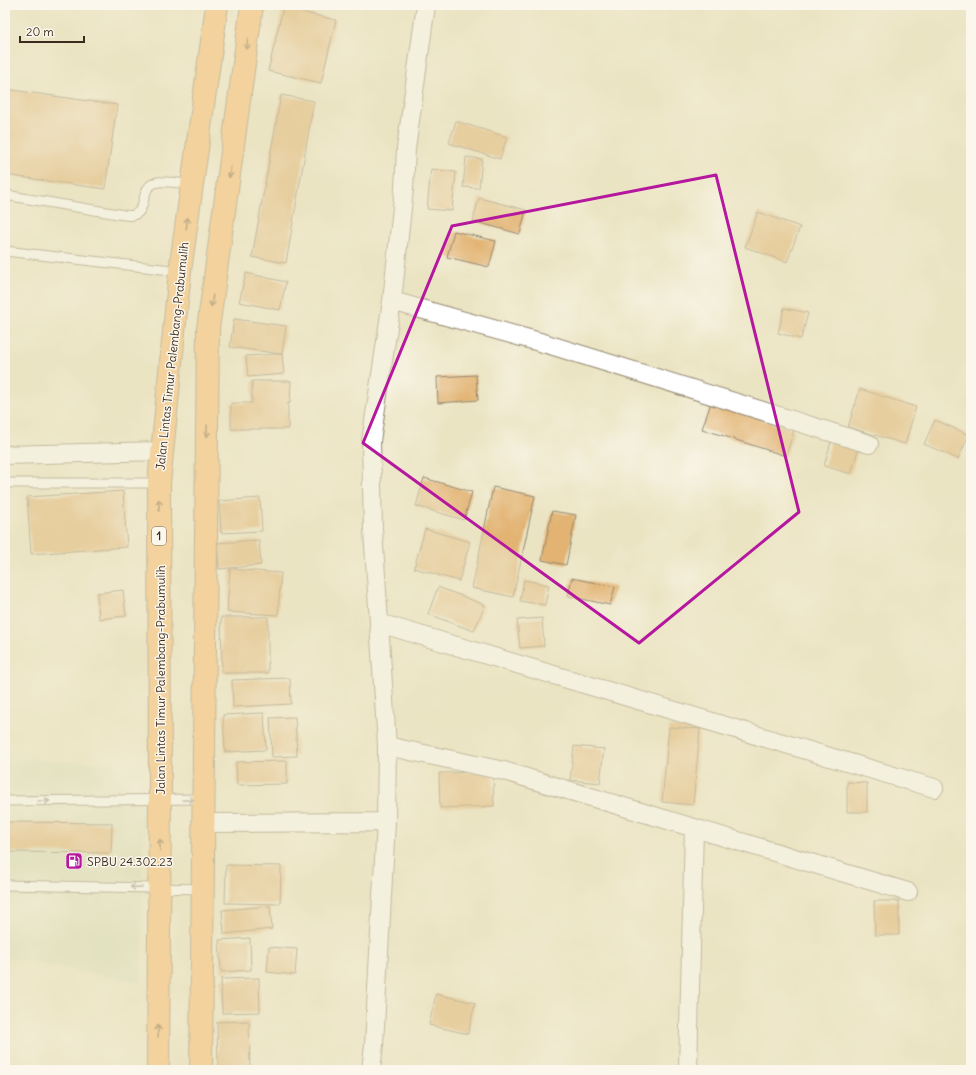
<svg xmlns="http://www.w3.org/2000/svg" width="976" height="1075" viewBox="0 0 976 1075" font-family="Delius,sans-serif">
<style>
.built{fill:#dadfbd}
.building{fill:#e2b372}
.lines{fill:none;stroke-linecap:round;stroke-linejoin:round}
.service-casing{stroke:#938770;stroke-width:11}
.minor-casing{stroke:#938770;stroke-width:20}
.trunk-casing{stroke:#938770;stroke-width:24}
.service{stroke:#fff;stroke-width:9}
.minor{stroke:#fff;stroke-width:18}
.trunk{stroke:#fcbd6f;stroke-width:22}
.oneway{stroke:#926c42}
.oneway2{stroke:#a79f9a}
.marked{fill:none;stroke:#b5179e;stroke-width:3;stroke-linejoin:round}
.labels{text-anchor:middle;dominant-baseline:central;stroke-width:3;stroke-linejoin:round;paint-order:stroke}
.shield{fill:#fbf7ec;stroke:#75685c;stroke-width:1}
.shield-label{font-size:11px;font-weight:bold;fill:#3b2a1e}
.street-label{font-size:12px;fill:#3b2a1e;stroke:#fbf7ec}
.poi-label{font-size:12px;fill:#3b2a1e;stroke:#fbf7ec;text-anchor:start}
</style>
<rect width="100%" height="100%" fill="#fbf7ec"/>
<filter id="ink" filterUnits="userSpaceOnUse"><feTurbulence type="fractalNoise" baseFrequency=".025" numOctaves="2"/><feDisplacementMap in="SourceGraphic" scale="8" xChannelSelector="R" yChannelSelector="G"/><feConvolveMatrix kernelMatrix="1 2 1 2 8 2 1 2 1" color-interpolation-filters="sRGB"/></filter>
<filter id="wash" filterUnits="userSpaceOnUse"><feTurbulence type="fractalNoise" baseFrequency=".012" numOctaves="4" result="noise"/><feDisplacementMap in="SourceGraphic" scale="16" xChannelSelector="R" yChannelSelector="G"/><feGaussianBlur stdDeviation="0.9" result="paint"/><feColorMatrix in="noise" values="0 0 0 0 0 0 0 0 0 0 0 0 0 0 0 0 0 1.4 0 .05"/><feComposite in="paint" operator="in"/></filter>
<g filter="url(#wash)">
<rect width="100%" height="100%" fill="#ebe4c3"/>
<!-- built -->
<path class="built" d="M5,758L144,765L142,983L5,957Z"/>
<g id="blocks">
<!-- building -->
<path class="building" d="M283,8L336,20L321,83L268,71Z
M5,89L117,105L105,189L5,175Z
M281,95L314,101L286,263L252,257Z
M456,121L507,137L500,159L449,143Z
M466,157L482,159L479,188L463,187Z
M431,169L456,172L452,211L427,209Z
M479,198L526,210L520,234L473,221Z
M758,212L800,227L787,262L745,247Z
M454,231L496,241L489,267L447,257Z
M246,273L286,282L280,310L239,302Z
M784,308L808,313L801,339L778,333Z
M234,319L286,326L282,354L230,347Z
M282,354L284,374L248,377L246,356Z
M476,375L478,400L438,403L437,377Z
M252,381H291L290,403H288V429H231V403H252Z
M860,389L916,407L905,444L848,427Z
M711,403L794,430L786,456L702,429Z
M935,420L969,435L958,459L924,444Z
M831,442L858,450L851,474L824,466Z
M424,478L472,492L464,520L416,506Z
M493,487L535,496L513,597L472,588Z
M123,491L127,547L31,554L27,497Z
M260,498L262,531L221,533L219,501Z
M552,511L576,515L566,565L542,560Z
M425,529L470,542L459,581L414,568Z
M259,540L261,565L219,569L217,543Z
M230,569L281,573L278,615L227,612Z
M572,578L615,587L610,605L568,596Z
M524,580L549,585L545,605L520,601Z
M438,587L485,605L474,631L428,614Z
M123,590L126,616L99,619L97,593Z
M221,617H268V673H222Z
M542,618L544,646L520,648L517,620Z
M290,678L291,704L233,707L232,680Z
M264,713L266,750L225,752L223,715Z
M295,717L297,756L272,757L270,718Z
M669,727L700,729L693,805L662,802Z
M574,746L604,749L600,783L570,780Z
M287,761V784L237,785L236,762Z
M493,772L494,806L440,808L439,773Z
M847,782L867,783V812H847Z
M5,822L112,823L111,853L5,852Z
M226,865L281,866L280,904L225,903Z
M874,901H899V935H875Z
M270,906L272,929L224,934L222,910Z
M250,938L251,970L221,972L219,940Z
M269,947L297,949L295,975L267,972Z
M259,978L260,1012L222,1013L221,979Z
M436,994L475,1003L468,1034L429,1025Z
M249,1021L250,1070H218L217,1022Z"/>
</g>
</g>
<g filter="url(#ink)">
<use href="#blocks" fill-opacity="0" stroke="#938770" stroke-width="1"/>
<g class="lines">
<defs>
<path id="service" d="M5,195L124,215C127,215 131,216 133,215C149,211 138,186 158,182C166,181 183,184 192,184
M5,251L180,271
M5,483H159
M5,801L204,799
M5,885L203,889"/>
<path id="minor" d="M392,301L404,189L406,149L426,5
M5,455L162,451
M379,623L934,788
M387,746L504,771L908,892
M386,822L387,746L373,530L371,441L392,301L547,344L869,444
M203,823L386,822L374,1045L371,1070
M688,1070L694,828"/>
<path id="trunk" d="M158,1070L160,800L159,483L180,271L217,5
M201,1070L208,329L252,5"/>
</defs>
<!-- service casing -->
<use href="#service" class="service-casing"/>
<!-- minor casing -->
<use href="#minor" class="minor-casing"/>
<!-- trunk casing -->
<use href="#trunk" class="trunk-casing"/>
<!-- service -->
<use href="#service" class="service"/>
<!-- minor -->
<use href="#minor" class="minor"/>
<!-- trunk -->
<use href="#trunk" class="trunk"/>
</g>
<!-- one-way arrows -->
<defs><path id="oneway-shaft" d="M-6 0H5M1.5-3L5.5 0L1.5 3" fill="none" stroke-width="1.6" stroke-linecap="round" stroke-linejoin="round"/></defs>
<g class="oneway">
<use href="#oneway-shaft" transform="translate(247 44) rotate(98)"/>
<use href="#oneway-shaft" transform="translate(230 172) rotate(98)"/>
<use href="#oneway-shaft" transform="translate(187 223) rotate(-82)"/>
<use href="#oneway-shaft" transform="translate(212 301) rotate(98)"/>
<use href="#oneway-shaft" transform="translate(207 431) rotate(91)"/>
<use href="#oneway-shaft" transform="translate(159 505) rotate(-91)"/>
<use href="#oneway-shaft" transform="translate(160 845) rotate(-90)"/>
<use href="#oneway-shaft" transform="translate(158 1031) rotate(-90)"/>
</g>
<g class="oneway2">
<use href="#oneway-shaft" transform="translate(188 800) rotate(-1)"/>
<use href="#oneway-shaft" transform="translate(44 801)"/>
<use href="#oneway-shaft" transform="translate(136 887) rotate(-179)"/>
</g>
</g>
<!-- marked area -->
<path d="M0 0H976V1075H0ZM716,175L799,512L639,643L363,443L452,226Z" fill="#ebe4c3" fill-opacity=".55" fill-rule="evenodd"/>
<path class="marked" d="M716,175L799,512L639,643L363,443L452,226Z"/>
<!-- icons -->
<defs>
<symbol id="fuel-square" viewBox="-11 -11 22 22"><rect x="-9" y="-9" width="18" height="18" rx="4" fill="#b5179e" stroke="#fbf7ec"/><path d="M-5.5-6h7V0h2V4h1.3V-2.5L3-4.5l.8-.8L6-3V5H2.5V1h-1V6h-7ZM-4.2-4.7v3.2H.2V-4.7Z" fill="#fff"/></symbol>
</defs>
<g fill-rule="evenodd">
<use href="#fuel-square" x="64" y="851" width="20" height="20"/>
</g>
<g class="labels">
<!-- shield labels -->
<rect class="shield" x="152" y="527" width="14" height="18" rx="3"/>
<g class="shield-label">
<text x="159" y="536">1</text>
</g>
<!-- street labels -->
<g class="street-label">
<text transform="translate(172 356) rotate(-84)">Jalan Lintas Timur Palembang-Prabumulih</text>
<text transform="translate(160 680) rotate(-90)">Jalan Lintas Timur Palembang-Prabumulih</text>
</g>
<!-- poi labels -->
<g class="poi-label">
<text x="87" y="861">SPBU 24.302.23</text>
</g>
</g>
<!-- margin -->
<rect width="976" height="1075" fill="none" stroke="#fbf7ec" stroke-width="20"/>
<!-- scale -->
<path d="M20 36v6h64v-6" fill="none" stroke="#3b2a1e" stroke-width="2"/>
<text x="26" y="36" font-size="12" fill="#3b2a1e" stroke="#fbf7ec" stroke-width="3" paint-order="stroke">20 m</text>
</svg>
